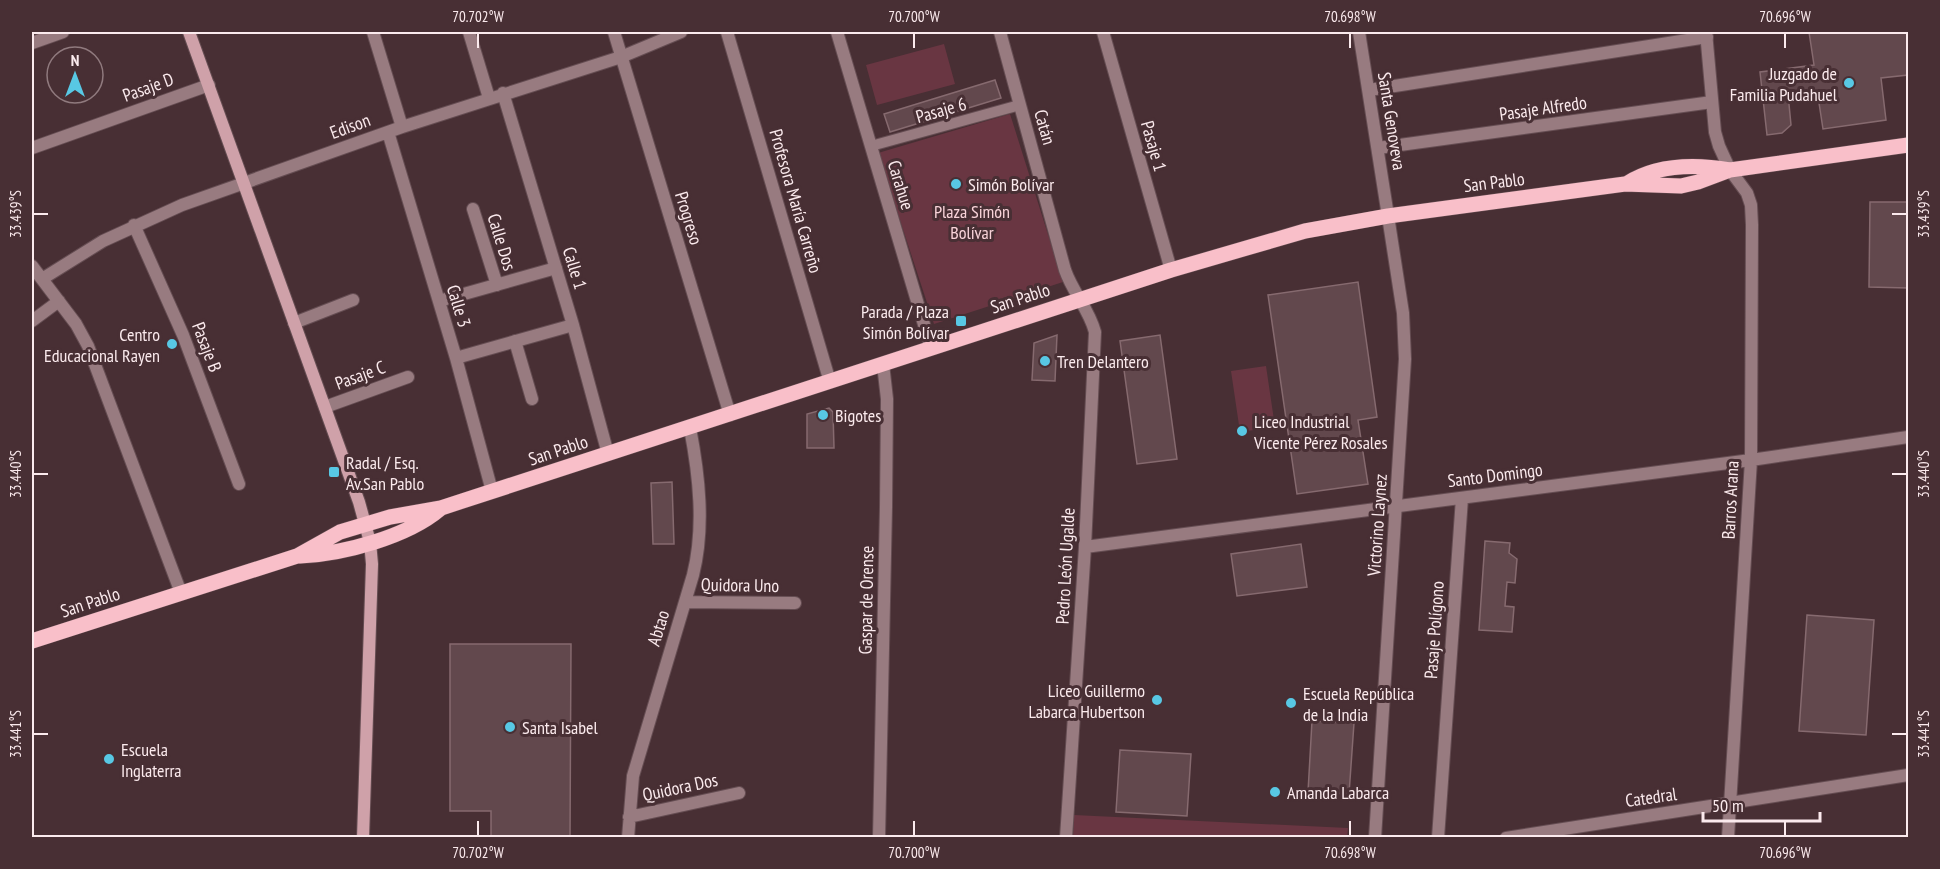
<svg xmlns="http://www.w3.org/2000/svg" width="1940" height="869" viewBox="0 0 1940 869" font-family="'PT Sans Narrow',sans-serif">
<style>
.green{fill:#693642}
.building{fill:#62484d;stroke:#866a6f;stroke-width:1.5}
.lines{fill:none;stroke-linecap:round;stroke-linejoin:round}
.pedestrian-casing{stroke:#654d52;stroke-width:12}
.minor-casing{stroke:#654d52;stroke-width:14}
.tertiary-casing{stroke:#654d52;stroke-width:14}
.secondary-casing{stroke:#654d52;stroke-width:14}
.primary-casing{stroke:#654d52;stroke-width:16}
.pedestrian{stroke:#987b80;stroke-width:10}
.minor{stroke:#987b80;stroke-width:12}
.tertiary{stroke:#987b80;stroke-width:12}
.secondary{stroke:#cfa1a9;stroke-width:12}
.primary{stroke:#f9bfc9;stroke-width:15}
.ticks{fill:none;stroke:#fbeaed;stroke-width:2}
.poi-dot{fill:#58c8e4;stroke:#482f34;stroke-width:2}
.labels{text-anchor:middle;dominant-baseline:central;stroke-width:6;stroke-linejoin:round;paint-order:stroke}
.poi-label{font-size:18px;fill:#fbeaed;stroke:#482f34;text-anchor:start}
.street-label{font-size:18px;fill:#fbeaed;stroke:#482f34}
.park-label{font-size:18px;fill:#f9d3d9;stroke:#482f34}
.neatline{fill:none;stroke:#fbeaed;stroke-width:2}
.ticks-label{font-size:15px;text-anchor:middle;fill:#fbeaed}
</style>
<rect width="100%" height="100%" fill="#482f34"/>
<!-- green -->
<path class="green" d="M944,44L955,84L877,105L866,65Z
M1010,114L1063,282L934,324L878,153Z
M1266,366L1275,427L1240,432L1231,371Z
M1074,815L1348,828L1347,838H1073Z"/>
<!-- building -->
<path class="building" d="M1809,32H1908V75L1881,78L1886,120L1823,129L1817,90L1788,94L1791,125L1782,133L1767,135L1760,72L1814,65Z
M995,80L1001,98L890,132L884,114Z
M1870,202H1908V288L1869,287Z
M1358,282L1377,417L1358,420L1368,484L1297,494L1268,295Z
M1057,335L1055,381L1032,380L1034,343Z
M1160,335L1177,459L1137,464L1120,341Z
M829,408L833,412L834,448H807V414Z
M672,482L674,544H653L651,483Z
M1485,541L1510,543L1509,553L1517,559L1515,583L1507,582L1505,606L1514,607L1512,632L1479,630Z
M1301,544L1307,587L1237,596L1231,554Z
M1807,615L1874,620L1866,735L1799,731Z
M450,644H571L570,837H491V811H450Z
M1312,721L1354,723L1349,794L1308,792Z
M1120,750L1191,754L1187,816L1116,812Z"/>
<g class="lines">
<defs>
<path id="pedestrian" d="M871,146L1020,105"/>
<path id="minor" d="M373,32L402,127
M469,32L489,98
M614,32L730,415
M727,32L830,382
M837,32L931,348
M1000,32L1065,270C1073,293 1089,309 1095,332L1085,547L1066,838
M1103,32L1171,270
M32,43L63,32
M1369,90L1707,37
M503,93L573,325L608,454
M388,132L456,358L492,491
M32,148L209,85
M1378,148L1712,102
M473,209L497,285
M134,225L183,335L239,484
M32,266L76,324L88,346L181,593
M42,279L103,241L182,205L402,127L621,57L681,32
M439,301L556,268
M32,321L59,301
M294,323L353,300
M515,341L532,399
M456,358L573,325
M325,407L408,377
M1085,547L1751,460
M685,602L795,603
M629,817L739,793
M628,838L633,776L693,575C705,527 699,475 690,428
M1375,838L1405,359L1403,313L1388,216
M1438,838L1462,498
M1506,838L1908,775"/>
<path id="tertiary" d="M1359,32L1388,216
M1706,32L1715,132L1719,146L1730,170L1747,193L1751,205L1752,225L1751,460L1728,838
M1751,460L1908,437
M879,838L886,507L887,399L883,364"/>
<path id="secondary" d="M189,32L359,502L370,542L372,564L363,838"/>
<path id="primary" d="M1626,184C1657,164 1695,164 1730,170
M300,556C343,554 407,537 440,509
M32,641L297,556L340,532L390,517L441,508L1171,270L1305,231L1388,216L1625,184L1681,186L1698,182L1730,170L1908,145"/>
</defs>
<!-- pedestrian casing -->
<use href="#pedestrian" class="pedestrian-casing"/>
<!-- minor casing -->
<use href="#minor" class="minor-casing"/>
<!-- tertiary casing -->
<use href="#tertiary" class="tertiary-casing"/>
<!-- secondary casing -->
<use href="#secondary" class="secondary-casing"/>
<!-- primary casing -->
<use href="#primary" class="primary-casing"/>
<!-- pedestrian -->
<use href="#pedestrian" class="pedestrian"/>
<!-- minor -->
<use href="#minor" class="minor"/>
<!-- tertiary -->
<use href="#tertiary" class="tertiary"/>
<!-- secondary -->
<use href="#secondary" class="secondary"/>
<!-- primary -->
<use href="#primary" class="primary"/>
</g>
<!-- ticks -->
<path class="ticks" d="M478,33V48M914,33V48M1350,33V48M1785,33V48M33,214H48M1892,214H1907M33,474H48M1892,474H1907M33,734H48M1892,734H1907M478,821V836M914,821V836M1350,821V836M1785,821V836"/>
<!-- markers -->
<g class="poi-dot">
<circle cx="1849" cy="83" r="6"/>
<circle cx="956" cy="184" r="6"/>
<rect x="955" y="315" width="12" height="12" rx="3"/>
<circle cx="172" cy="344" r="6"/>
<circle cx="1045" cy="361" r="6"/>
<circle cx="823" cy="415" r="6"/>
<circle cx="1242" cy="431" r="6"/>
<rect x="328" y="466" width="12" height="12" rx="3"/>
<circle cx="1157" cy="700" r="6"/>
<circle cx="1291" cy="703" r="6"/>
<circle cx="510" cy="727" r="6"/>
<circle cx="109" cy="759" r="6"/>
<circle cx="1275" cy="792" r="6"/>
</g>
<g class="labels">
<!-- poi labels -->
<g class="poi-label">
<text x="1837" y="73" text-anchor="end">Juzgado de<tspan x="1837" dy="21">Familia Pudahuel</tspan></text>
<text x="968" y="184">Simón Bolívar</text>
<text x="949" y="311" text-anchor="end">Parada / Plaza<tspan x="949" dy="21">Simón Bolívar</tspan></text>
<text x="160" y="334" text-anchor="end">Centro<tspan x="160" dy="21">Educacional Rayen</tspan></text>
<text x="1057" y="361">Tren Delantero</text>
<text x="835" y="415">Bigotes</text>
<text x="1254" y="421">Liceo Industrial<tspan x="1254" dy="21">Vicente Pérez Rosales</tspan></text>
<text x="346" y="462">Radal / Esq.<tspan x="346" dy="21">Av.San Pablo</tspan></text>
<text x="1145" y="690" text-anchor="end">Liceo Guillermo<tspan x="1145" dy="21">Labarca Hubertson</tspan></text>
<text x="1303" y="693">Escuela República<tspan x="1303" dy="21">de la India</tspan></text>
<text x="522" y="727">Santa Isabel</text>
<text x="121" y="749">Escuela<tspan x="121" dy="21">Inglaterra</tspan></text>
<text x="1287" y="792">Amanda Labarca</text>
</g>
<!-- street labels -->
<g class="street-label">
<text transform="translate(148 87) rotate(-20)">Pasaje D</text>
<text transform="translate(1543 108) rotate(-8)">Pasaje Alfredo</text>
<text transform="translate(941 110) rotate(-16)">Pasaje 6</text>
<text transform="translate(1392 121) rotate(81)">Santa Genoveva</text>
<text transform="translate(350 126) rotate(-20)">Edison</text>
<text transform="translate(1045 127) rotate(74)">Catán</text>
<text transform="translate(1154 146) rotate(74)">Pasaje 1</text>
<text transform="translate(1494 182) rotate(-7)">San Pablo</text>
<text transform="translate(901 185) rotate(73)">Carahue</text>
<text transform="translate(796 201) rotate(74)">Profesora María Carreño</text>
<text transform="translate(689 218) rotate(73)">Progreso</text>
<text transform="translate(502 242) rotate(73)">Calle Dos</text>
<text transform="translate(575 268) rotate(73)">Calle 1</text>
<text transform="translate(1020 298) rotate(-18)">San Pablo</text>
<text transform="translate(459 306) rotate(73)">Calle 3</text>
<text transform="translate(207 347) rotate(69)">Pasaje B</text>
<text transform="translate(360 375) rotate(-20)">Pasaje C</text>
<text transform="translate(558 450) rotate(-18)">San Pablo</text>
<text transform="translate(1495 475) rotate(-7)">Santo Domingo</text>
<text transform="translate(1730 500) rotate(-87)">Barros Arana</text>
<text transform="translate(1377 525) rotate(-86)">Victorino Laynez</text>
<text transform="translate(1065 566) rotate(-87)">Pedro León Ugalde</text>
<text transform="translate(740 585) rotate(1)">Quidora Uno</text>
<text transform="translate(866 600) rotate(-89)">Gaspar de Orense</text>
<text transform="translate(90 602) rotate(-18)">San Pablo</text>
<text transform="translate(658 628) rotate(-73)">Abtao</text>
<text transform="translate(1434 630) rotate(-86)">Pasaje Polígono</text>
<text transform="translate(680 787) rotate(-12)">Quidora Dos</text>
<text transform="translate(1651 797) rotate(-8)">Catedral</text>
</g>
<!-- park labels -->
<g class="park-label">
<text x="972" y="211">Plaza Simón<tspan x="972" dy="21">Bolívar</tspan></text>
</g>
</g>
<!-- border -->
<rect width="1940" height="869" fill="none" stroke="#482f34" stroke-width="66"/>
<!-- north arrow -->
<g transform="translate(75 75)"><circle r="28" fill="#482f34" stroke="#907a7e" stroke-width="1.5"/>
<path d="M0-4.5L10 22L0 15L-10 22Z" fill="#58c8e4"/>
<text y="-9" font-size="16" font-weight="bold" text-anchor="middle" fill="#fbeaed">N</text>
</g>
<!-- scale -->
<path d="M1703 812v9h117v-9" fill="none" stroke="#fbeaed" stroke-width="3"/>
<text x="1712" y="812" font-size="18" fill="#fbeaed" stroke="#482f34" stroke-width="4.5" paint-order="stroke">50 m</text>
<rect x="33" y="33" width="1874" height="803" class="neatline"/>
<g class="ticks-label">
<text x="478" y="22">70.702°W</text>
<text x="914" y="22">70.700°W</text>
<text x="1350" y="22">70.698°W</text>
<text x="1785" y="22">70.696°W</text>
<text transform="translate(16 214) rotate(-90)" y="5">33.439°S</text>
<text transform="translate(1924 214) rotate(-90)" y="5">33.439°S</text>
<text transform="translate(16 474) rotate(-90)" y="5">33.440°S</text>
<text transform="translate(1924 474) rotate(-90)" y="5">33.440°S</text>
<text transform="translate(16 734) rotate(-90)" y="5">33.441°S</text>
<text transform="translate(1924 734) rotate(-90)" y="5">33.441°S</text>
<text x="478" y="858">70.702°W</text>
<text x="914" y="858">70.700°W</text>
<text x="1350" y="858">70.698°W</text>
<text x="1785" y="858">70.696°W</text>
</g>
</svg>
